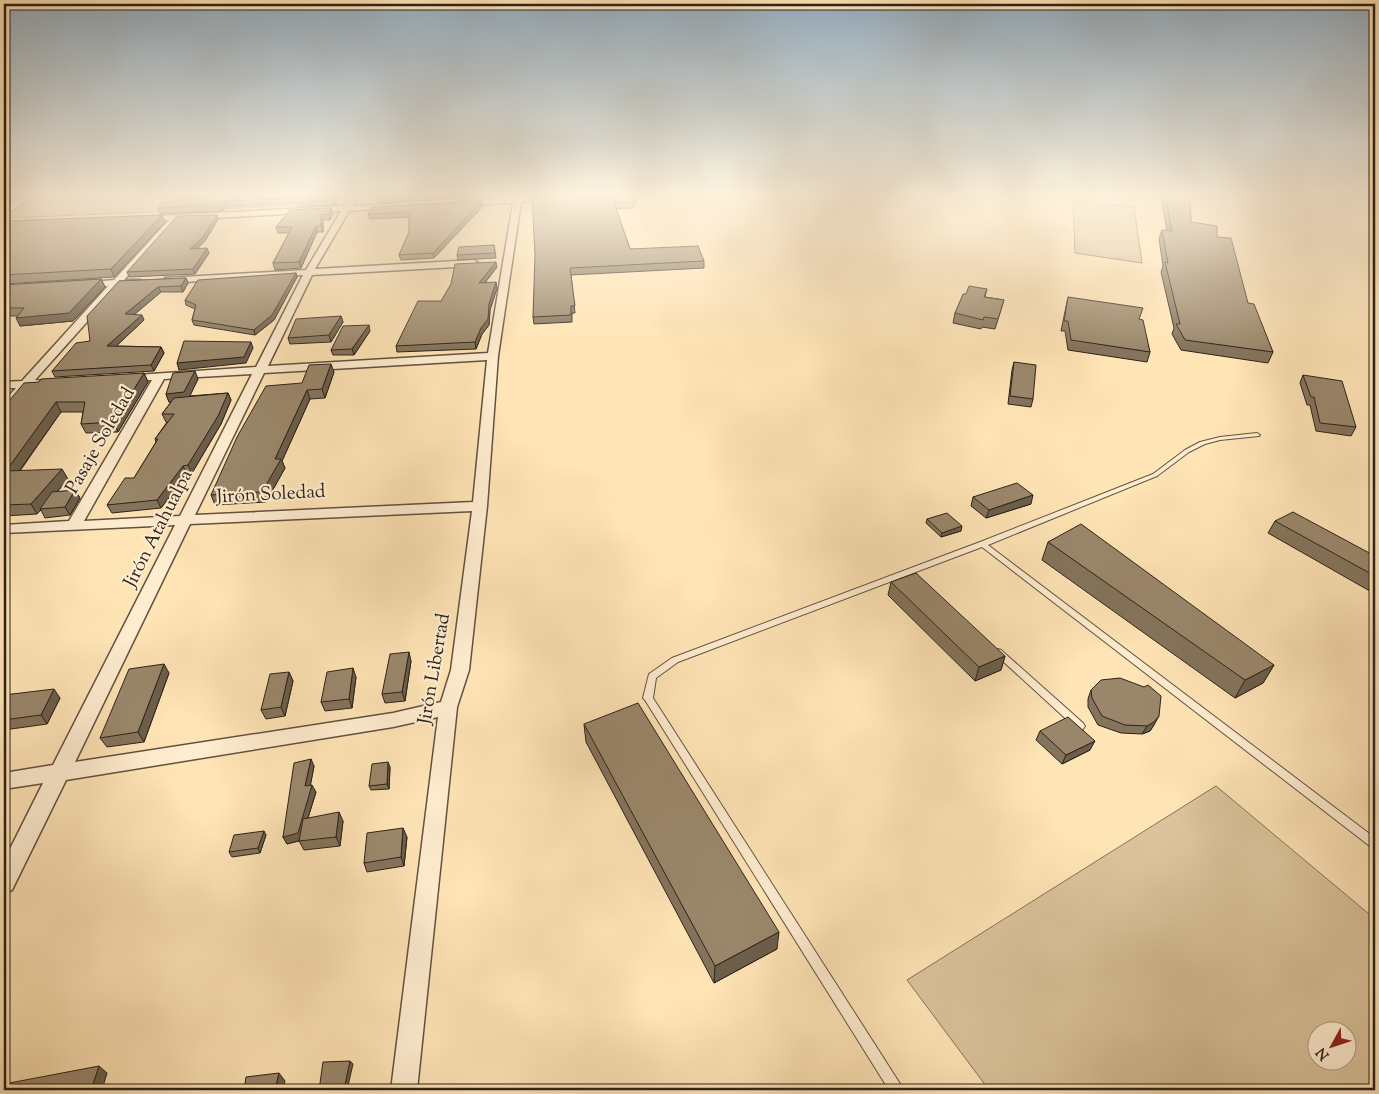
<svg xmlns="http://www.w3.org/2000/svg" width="1379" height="1094" viewBox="0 0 1379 1094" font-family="'Sorts Mill Goudy',serif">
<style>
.green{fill:#dbc39b;stroke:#84725a;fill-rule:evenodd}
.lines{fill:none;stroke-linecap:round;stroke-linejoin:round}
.service-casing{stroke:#615240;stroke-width:2}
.minor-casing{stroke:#615240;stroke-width:3}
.secondary-casing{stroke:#2c2219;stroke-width:3}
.service{fill:#ffedd0;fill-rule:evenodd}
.minor{fill:#ffedd0;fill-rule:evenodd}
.secondary{fill:#ffedd0;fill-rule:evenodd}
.wall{fill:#84745c;stroke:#2c2219}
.shaded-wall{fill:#6c5e4b;stroke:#2c2219}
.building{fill:#9a876b;stroke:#2c2219}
.labels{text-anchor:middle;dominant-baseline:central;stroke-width:4.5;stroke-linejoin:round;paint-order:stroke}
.street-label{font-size:19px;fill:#2c2219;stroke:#ffedd0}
</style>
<rect width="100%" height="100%" fill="#ffe4b6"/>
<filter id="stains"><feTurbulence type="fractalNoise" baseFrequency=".004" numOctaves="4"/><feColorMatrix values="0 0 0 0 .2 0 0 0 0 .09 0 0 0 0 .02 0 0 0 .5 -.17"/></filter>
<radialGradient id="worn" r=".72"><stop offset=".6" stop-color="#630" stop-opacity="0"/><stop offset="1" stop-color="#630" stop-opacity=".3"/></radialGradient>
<!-- green -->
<path class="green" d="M39,196H338L333,204L8,218Z
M1073,201L1134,207L1142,263L1075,253Z
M1216,786L1375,919V1090H989L907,980ZM1316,1032H1346V1062H1316Z"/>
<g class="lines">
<defs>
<path id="service" d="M1257,433L1260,435L1259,436L1220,440L1205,444L1189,452L1157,476L988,545L1375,838V849L1371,847L982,547L678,662L656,678L653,698L904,1090H889L645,700L643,698L649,674L672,658L980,542L1153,474L1185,450L1200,442L1220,437Z
M998,649L1001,650L1083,723L1085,726L1083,729L1080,730L1077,729L995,654L994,652L995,650Z"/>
<path id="minor" d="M350,196H358L352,206L391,204L395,206L391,208L349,211L315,269L474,260L478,263L474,266L312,275L268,366L488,353L513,203L464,205L460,203L464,201L514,198V196H553L557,198L553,200L521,202L498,356L487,506L469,670L457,707L417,1090H391L438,717L393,727L66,780L12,890L4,893V861L43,783L4,789V773L53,765L175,525L4,533V525L69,521L152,380L125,381L119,378L121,376L256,367L303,275L168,283L165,282V278L306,270L341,211L178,220L124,280H140V284L119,286L35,380L46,381V385L29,387L8,411L4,412V401L16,388H4V382L22,381L108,286L83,288L78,285L80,283L114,280L169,220L144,221H141V217L344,206ZM487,360L473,502L195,515L264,373ZM252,374L180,516L84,521L164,379ZM472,511L451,670L441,702L393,713L75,762L190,524Z"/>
<path id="secondary" d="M22,196H34L4,216V208Z"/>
</defs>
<!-- service casing -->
<use href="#service" class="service-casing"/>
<!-- minor casing -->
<use href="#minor" class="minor-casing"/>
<!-- secondary casing -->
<use href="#secondary" class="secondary-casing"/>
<!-- service -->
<use href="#service" class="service"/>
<!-- minor -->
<use href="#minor" class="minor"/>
<!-- secondary -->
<use href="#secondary" class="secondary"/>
</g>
<!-- wall -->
<path class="wall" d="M171,196H339V198L336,205L298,207L297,203L226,207L223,211L160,214L158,208Z
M378,196H498L379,203L377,197Z
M532,196H580L532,197Z
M580,196H635L636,203H634V208L616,209L630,249L704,261V268L571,275L575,313H572V322L534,324L533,317Z
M1161,196H1190L1191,222L1217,237L1248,303L1273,352L1268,363L1181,350L1172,334L1174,328L1161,272L1163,266L1159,239L1162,230L1167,231Z
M482,201L483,206L434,258L401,260L399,255L409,232V217L370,219L368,214Z
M331,208L333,214L330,220H323V232H317L301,268L275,270L273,263L289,233H278L276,227Z
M217,215L218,219L205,241L197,249L209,253L195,274L129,277L127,272Z
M4,221L165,222L114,277L4,284Z
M494,245L496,258L458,260L457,255Z
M497,267L485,283L497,288L490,310L489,325L482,334L476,349L397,352L396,346L441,301Z
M296,273L297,277L274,320L255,335L194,325L192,320L195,309L186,305L185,300Z
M186,278L188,283L183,292H161L134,314L144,320L116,346L161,347L164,353L154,371L55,377L52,371L90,341L119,281Z
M101,279L105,287L73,321L20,326L17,316H4V285Z
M987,289L985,297L1004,300L995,329L982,327L981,329L953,323L955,313L966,294Z
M1068,297L1139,319L1150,352L1147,362L1068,350L1065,331H1061Z
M341,316L343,322L331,342L290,344L288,338Z
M370,331L354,355H333L331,350Z
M1014,362L1033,399L1031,407L1008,404L1012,370Z
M334,372L325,398L310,399L282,461L285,468L266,502L215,505L211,495L302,383Z
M144,373L148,382L118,432L86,433L81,424L83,412H61L20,471L68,479L57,492L75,490L80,498L70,515L45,518L41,510L37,514L4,516V407Z
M1303,375L1356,427L1351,436L1316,431L1310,405H1307L1300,383Z
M198,379L189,396L228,393L231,400L221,424L192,473L187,474L161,508L112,513L107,505L134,478L156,442L155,439L167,422H166L162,414L171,402H169L166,394Z
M973,497L1031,504L986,518L971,506Z
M927,519L961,531L941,537L926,523Z
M1275,521L1375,556V594L1268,533Z
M1048,542L1274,665L1263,683L1235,698L1042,560Z
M891,582L1005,656L1001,670L975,681L888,595Z
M411,661L405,701L385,703L382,694Z
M289,672L293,681L285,716L266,719L261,710Z
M169,673L144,742L107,747L100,738Z
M356,677L352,708L325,711L321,702Z
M1091,690L1154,725L1150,731L1142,734L1121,733L1098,725L1088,707V699Z
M4,695L60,698L47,724L4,730Z
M584,724L777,949L714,983L586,742Z
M1040,731L1090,750L1062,764L1036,740Z
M314,766L310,786L316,792L308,818L343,821L340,846L304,850L299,841L287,844L283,837Z
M390,767L389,789L371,790L369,786Z
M266,835L260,853L232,857L229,852Z
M407,837L404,866L367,872L364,863Z"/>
<!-- shaded-wall -->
<path class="shaded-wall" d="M4,196H17L4,205Z
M337,196H339V198L336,205L335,200Z
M632,197H636V203H634Z
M224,201L226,207L223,211L222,205Z
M482,201L483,206L434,258L433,253Z
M331,208L333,214L330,220L329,214Z
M162,215L165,222L114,277L111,269Z
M217,215L218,219L205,241L192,254L190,249Z
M321,215L323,220V232L321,226Z
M316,226L317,232L301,268L299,262Z
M207,248L209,253L195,274L193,269Z
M496,262L497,267L480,289L479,283Z
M296,273L297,277L274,320L255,335L254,330Z
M186,278L188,283L183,292L181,286Z
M101,279L105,287L73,321L20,326L16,318Z
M496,282L497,288L490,310L489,325L482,334L476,349L475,342Z
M158,287L161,292L128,320L125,314Z
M142,315L144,320L110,352L107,346Z
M341,316L343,322L331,342L329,335Z
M369,325L370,331L354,355L352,349Z
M251,342L253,348L246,363L179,370L177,363Z
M161,347L164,353L154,371L151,365Z
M331,364L334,372L325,398L322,389Z
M195,371L198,379L188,400L169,402L166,394Z
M144,373L148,382L118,432L114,422Z
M307,390L310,399L282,461L285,468L266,502L262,492L275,459Z
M228,393L231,400L221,424L192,473L188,465Z
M56,402L61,412L12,481L6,471Z
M183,466L187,474L161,508L157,500Z
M62,469L68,479L42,509H40L41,510L37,514L31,504Z
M75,490L80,498L70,515L65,507Z
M1033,495L1031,504L986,518L989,510Z
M962,526L961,531L941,537L942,533Z
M409,652L411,661L405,701L402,692Z
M1005,656L1001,670L975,681L979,667Z
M164,664L169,673L144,742L138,732Z
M1274,665L1263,683L1235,698L1245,680Z
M353,668L356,677L352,708L349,699Z
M289,672L293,681L285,716L281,707Z
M54,689L60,698L47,724L41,715Z
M1159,716L1154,725L1150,731L1142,734L1147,726Z
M1095,741L1090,750L1062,764L1066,755Z
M311,759L314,766L309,793L305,786Z
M388,762L390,767L389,789L387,784Z
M312,785L316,792L301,840L287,844L283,837Z
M339,812L343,821L340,846L336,837Z
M403,828L407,837L404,866L401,857Z
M264,831L266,835L260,853L258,848Z
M779,932L777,949L714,983L715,966Z
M350,1061L353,1064L347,1090H344Z
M99,1066L107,1073L102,1090H91Z
M279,1073L285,1081L283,1090H275Z"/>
<!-- building -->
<path class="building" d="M171,196H337L335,200L297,202L300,198L224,201L222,205L158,208Z
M378,196H394L377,197Z
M580,196H635L636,197H632L634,202L614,203L630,249L698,246L704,261L570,268L575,306H571V315L533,317L535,255L532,198Z
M1165,196H1190L1191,222L1217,226V237L1231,238L1248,303L1254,304L1273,352L1185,340L1176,324H1180L1165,262L1168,263L1162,230L1172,231Z
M482,201L433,253L399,255L409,232L410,212L368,214L372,207Z
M331,208L329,214L321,215V226H316L299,262L273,263L292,227H276L290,210Z
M162,215L111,269L4,275V221Z
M217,215L203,237L190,249L207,248L193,269L127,272L177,216Z
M494,245L495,253L457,255L459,247Z
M496,262L479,283L496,282L489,304L488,319L481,328L475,342L396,346L418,301H441L451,284L455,264Z
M296,273L272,315L254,330L192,320L196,305L185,300L198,280Z
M186,278L181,286L158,287L125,314L142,315L107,346L161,347L151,365L52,371L76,343L90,341L87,316L119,281Z
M101,279L69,313L16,318L24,308H4V285Z
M969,286L987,289L984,297L1004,300L998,319L984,317L983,320L955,313L963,294H966Z
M1068,297L1143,308L1139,319L1143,320L1150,352L1071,340L1068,321H1064Z
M341,316L329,335L288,338L296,319Z
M369,325L352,349L331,350L343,326Z
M184,341L251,342L244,357L177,363Z
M1014,362L1036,365L1033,399L1010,396Z
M331,364L322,389L307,390L275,459H281L262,492L211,495L237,437L266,386L302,383L309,365Z
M195,371L184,392L166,394L173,373Z
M144,373L114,422L81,424L85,402H56L6,471L62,469L31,504L4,505V407L24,383L39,382L41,379Z
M1303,375L1342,381L1356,427L1320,423L1314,397H1311Z
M228,393L218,416L188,465L183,466L157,500L107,505L125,478H134L158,439H155L174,414H162L174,398Z
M1017,483L1033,495L989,510L973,497Z
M75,490L65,507L40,509L52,492Z
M1293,512L1375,556V576L1275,521Z
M947,513L962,526L942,533L927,519Z
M1081,524L1274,665L1245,680L1048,542Z
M916,573L1005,656L979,667L891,582Z
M409,652L402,692L382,694L390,654Z
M164,664L138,732L100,738L129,669Z
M353,668L349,699L321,702L327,672Z
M289,672L281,707L261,710L270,674Z
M1120,678L1144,687L1148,685L1161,696L1159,716L1154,722L1147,726L1125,725L1102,716L1092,698L1091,690L1101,680Z
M54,689L41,715L4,720V695Z
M638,703L779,932L715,966L584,724Z
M1068,717L1095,741L1066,755L1040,731Z
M311,759L305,786L312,785L298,833L283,837L294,763Z
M388,762L387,784L369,786L372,764Z
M339,812L336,837L299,841L303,819Z
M403,828L401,857L364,863L367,833Z
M264,831L258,848L229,852L234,835Z
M350,1061L344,1090H319L323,1062Z
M99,1066L91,1090H4V1084Z
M279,1073L275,1090H244L246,1077Z"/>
<!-- sky -->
<linearGradient id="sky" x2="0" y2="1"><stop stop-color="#94adbf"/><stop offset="0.56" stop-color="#fff3de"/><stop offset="1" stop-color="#fff3de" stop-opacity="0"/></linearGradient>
<rect width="1379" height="349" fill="url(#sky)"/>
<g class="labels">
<!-- street labels -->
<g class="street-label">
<text transform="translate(101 441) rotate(-60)">Pasaje Soledad</text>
<text transform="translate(271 495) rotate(-3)">Jirón Soledad</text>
<text transform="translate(159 529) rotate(-63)">Jirón Atahualpa</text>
<text transform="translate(435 669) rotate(-80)">Jirón Libertad</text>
</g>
</g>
<!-- margin -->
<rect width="1379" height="1094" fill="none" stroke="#ffe4b6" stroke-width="20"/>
<rect x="5" y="5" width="1369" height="1084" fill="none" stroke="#2c2219" stroke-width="2.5"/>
<rect x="10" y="10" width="1359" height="1074" fill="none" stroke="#2c2219"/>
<!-- north arrow -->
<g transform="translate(1332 1046) rotate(230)"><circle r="24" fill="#ffedd0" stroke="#ab9c87"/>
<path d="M0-4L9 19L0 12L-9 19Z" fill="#8f2418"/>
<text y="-8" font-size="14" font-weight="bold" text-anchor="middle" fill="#2c2219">N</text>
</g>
<rect width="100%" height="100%" filter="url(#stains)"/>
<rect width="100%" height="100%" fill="url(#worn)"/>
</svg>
